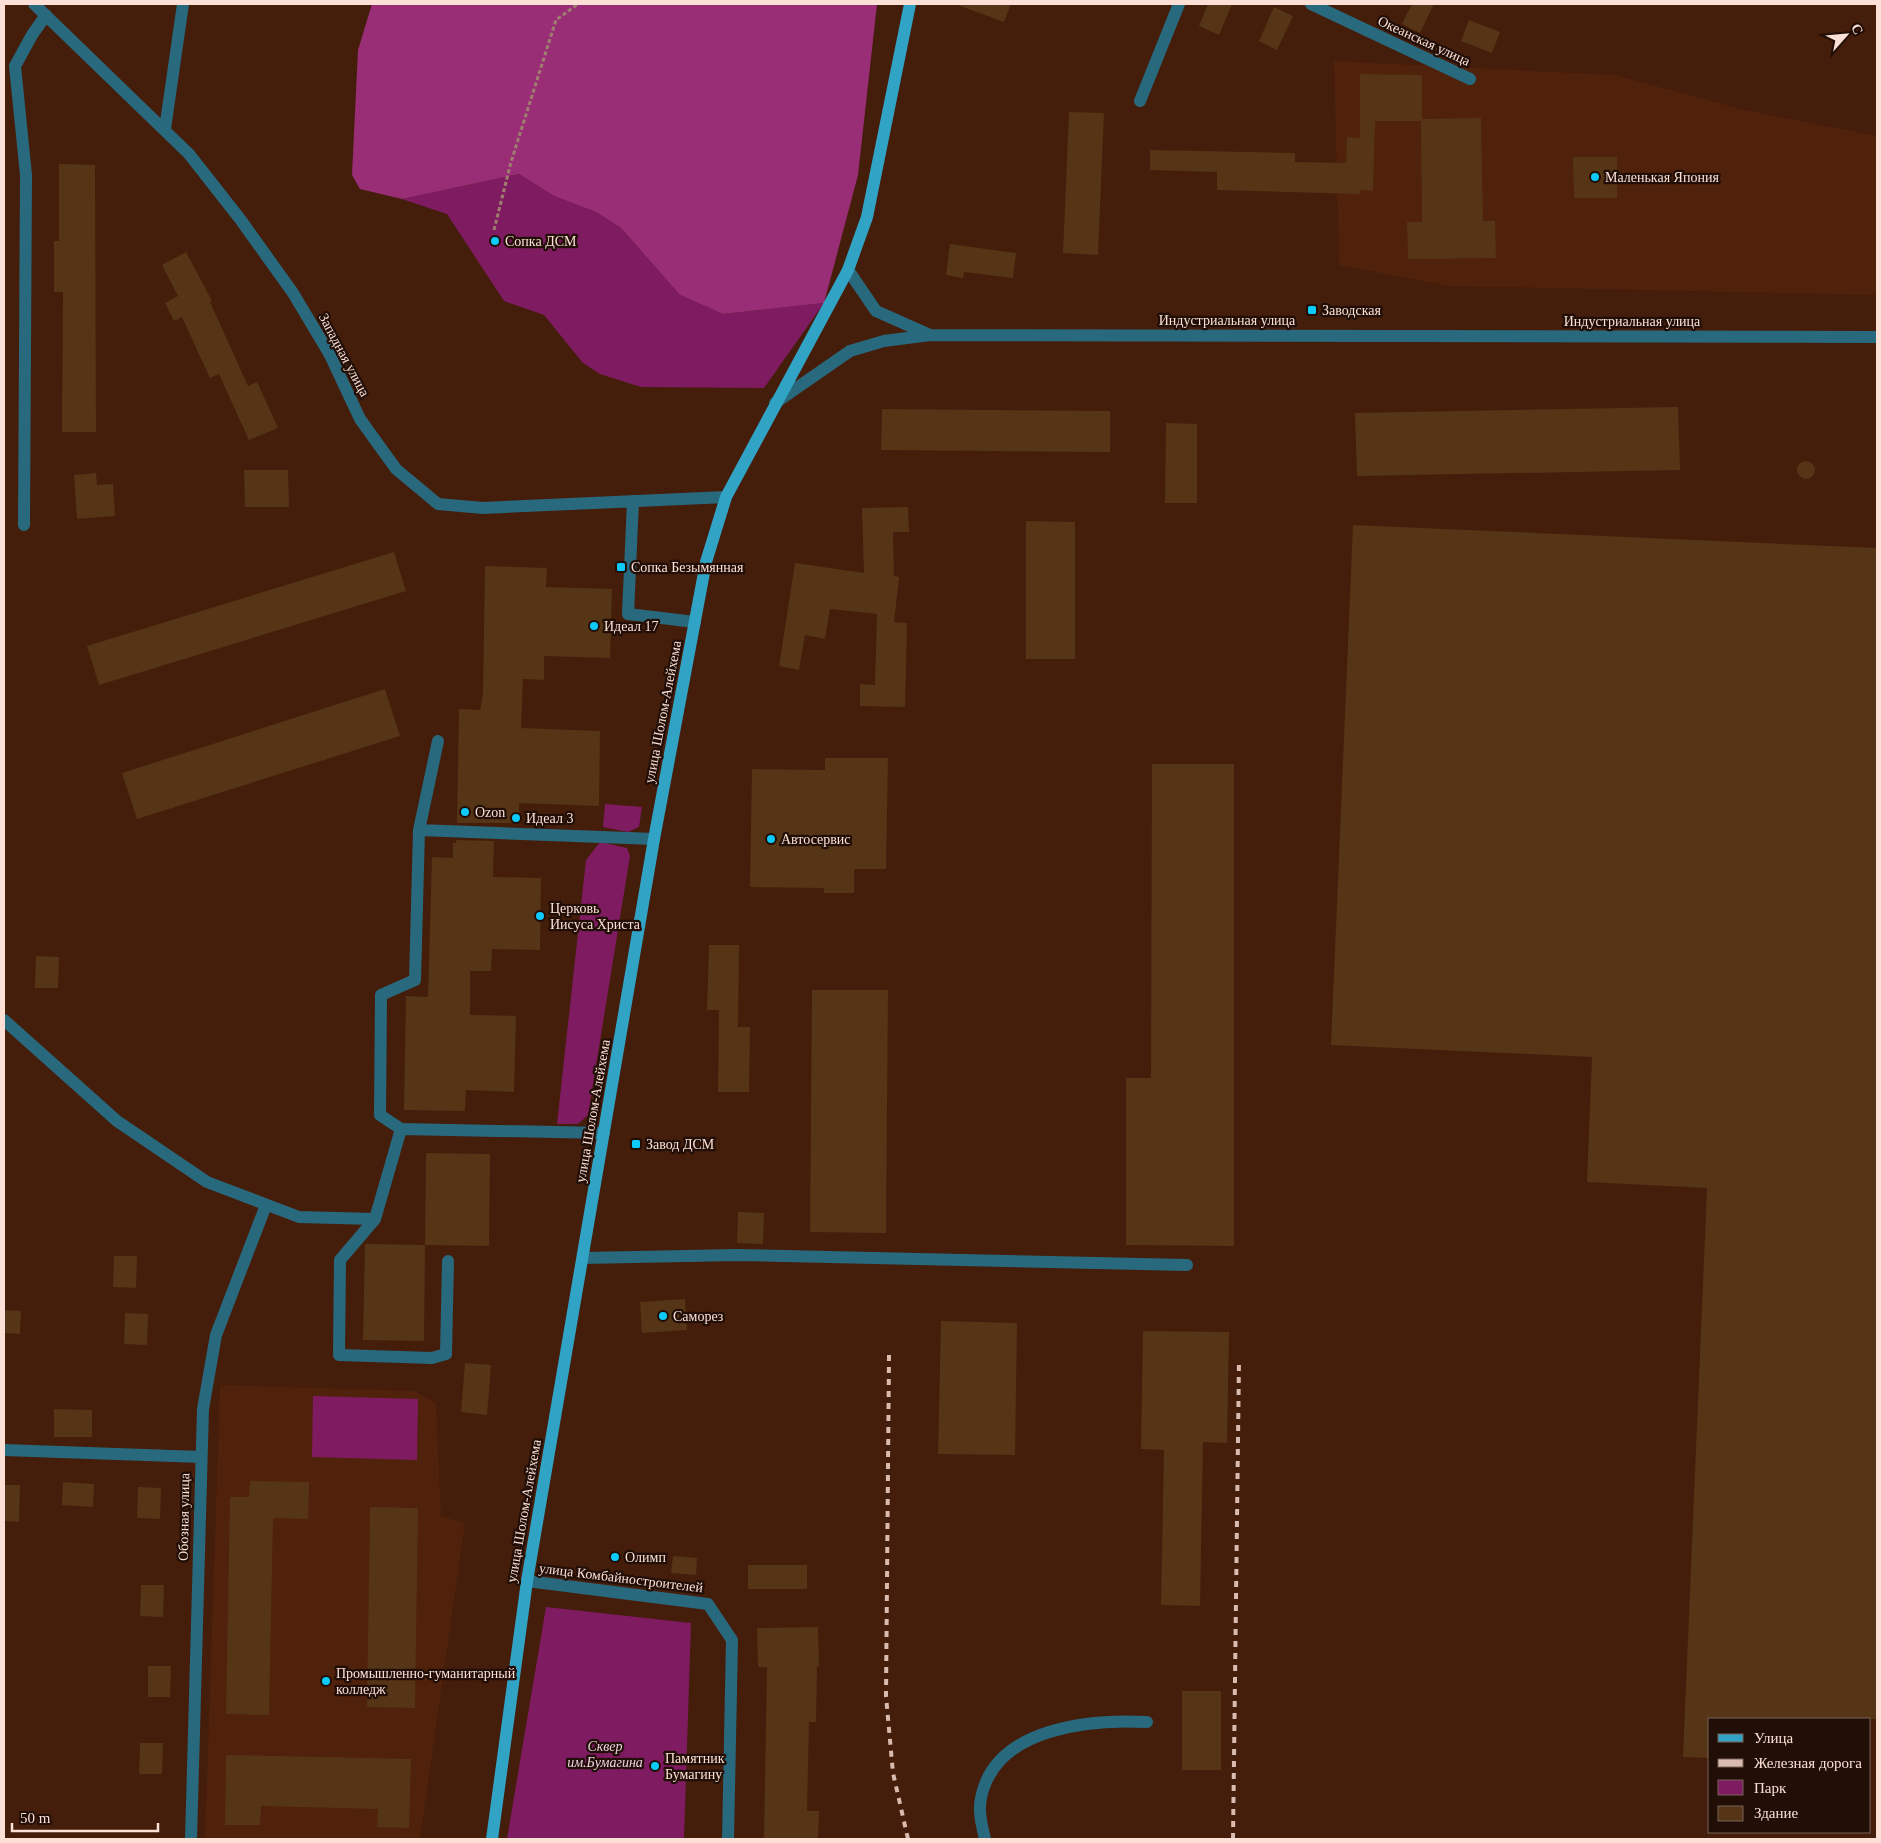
<svg xmlns="http://www.w3.org/2000/svg" width="1881" height="1843" viewBox="0 0 1881 1843" font-family="'Times New Roman',serif">
<style>
.built{fill:#50210b}
.green{fill:#7f1b61}
.forest{fill:#992e77}
.building{fill:#553515}
.lines{fill:none;stroke-linecap:round;stroke-linejoin:round}
.path{stroke:#a07e6f;stroke-width:3;stroke-dasharray:4 2.5;stroke-linecap:butt}
.minor{stroke:#28697e;stroke-width:12}
.major{stroke:#31a3c5;stroke-width:12}
.rail{stroke:#d9bbaf;stroke-width:4;stroke-dasharray:6 6;stroke-linecap:butt}
.poi-dot{fill:#0ccafa;stroke:#200e07;stroke-width:2}
.labels{text-anchor:middle;dominant-baseline:central;stroke-width:4.5;stroke-linejoin:round;paint-order:stroke}
.street-label{font-size:14px;fill:#fce0d5;stroke:#200e07}
.poi-label{font-size:14px;fill:#fce0d5;stroke:#200e07;text-anchor:start}
.park-label{font-size:14px;font-style:italic;fill:#eed2e2;stroke:#200e07}
</style>
<rect width="100%" height="100%" fill="#451d0b"/>
<!-- built -->
<path class="built" d="M1334,61L1615,75L1745,110L1877,136V295L1449,286L1339,265Z
M220,1385L414,1391L436,1403L441,1516L465,1523L420,1839H205Z"/>
<!-- green -->
<path class="green" d="M519,174L554,196L596,212L621,228L680,295L723,314L824,303L764,388L641,387L600,374L583,363L544,315L504,301L447,214L402,199Z
M605,804L642,807L639,827L628,832L603,827Z
M600,842L627,848L630,856L588,1115L578,1124H557L586,860Z
M313,1396L418,1399L417,1460L312,1457Z
M546,1607L691,1623L684,1839H507Z"/>
<!-- forest -->
<path class="forest" d="M372,4H877L858,175L824,303L723,314L680,295L621,228L596,212L554,196L519,174L402,199L360,189L352,175L358,50Z"/>
<!-- building -->
<path class="building" d="M960,4H1011L1004,22L960,6Z
M1208,4H1232L1219,35L1199,26Z
M1412,4H1434L1420,33L1402,24Z
M1274,7L1293,16L1277,50L1259,41Z
M1469,20L1500,32L1492,53L1461,41Z
M1360,74L1422,75V119L1481,118L1483,221H1495L1496,258L1408,259L1407,222H1422L1421,121H1375L1373,191L1360,190V194L1217,190V172L1150,170V150L1295,153V162L1346,163L1347,137L1360,138Z
M1069,112L1104,113L1098,255L1063,253Z
M1573,157H1617V198H1574Z
M59,164L95,165L96,432H62L63,292H54V241H59Z
M950,244L1016,253L1013,278L964,272L963,278L946,275Z
M186,252L212,301L210,302L248,386L257,382L278,428L249,440L219,374L210,378L182,317L174,321L165,303L178,296L162,265Z
M1678,407L1680,470L1357,476L1355,413Z
M882,409L1110,411V452L881,450Z
M1166,423L1197,424V503H1165Z
M1797 470a9 9 0 1 1 18 0a9 9 0 1 1-18 0Z
M244,470H288L289,507H245Z
M96,473L97,485L113,484L115,516L77,519L74,475Z
M908,507L909,532H893L894,576L899,577L894,622L907,623L905,707L860,706V684L875,685L877,614L830,609L825,639L805,635L799,670L779,666L795,563L864,573L862,508Z
M1026,521L1075,522V659H1026Z
M1353,525L1877,548V1719H1710V1758L1683,1757L1707,1188L1587,1182L1592,1057L1331,1045Z
M394,552L406,591L99,685L87,646Z
M485,566L547,568L546,587L612,589L610,658L544,656V680L523,679L521,728L600,731L599,806L519,803V823H457L459,709L480,710L483,694Z
M385,689L400,736L137,819L122,773Z
M825,758H888L886,869H854V893H824V888L750,887L752,769L825,770Z
M1152,764H1234V1246L1126,1245V1078H1151Z
M456,840L494,841L493,877L541,878L540,950L492,949L491,971H470V1015L516,1016L514,1092L466,1090L465,1111L404,1110L406,996L428,997L432,857L453,858V843H456Z
M709,945H739L738,1027H750L749,1092H718L719,1010H707Z
M36,956L59,957L58,988H35Z
M812,990H888L886,1233L810,1232Z
M426,1153L490,1154L489,1246L425,1245Z
M738,1212L764,1213L763,1244L737,1243Z
M365,1244L425,1245L424,1341L363,1340Z
M114,1256H137L136,1288L113,1287Z
M685,1299L687,1330L642,1333L640,1302Z
M4,1310L21,1311L20,1334L4,1333Z
M125,1313L148,1314L147,1345L124,1344Z
M941,1321L1017,1323L1015,1455L938,1454Z
M1143,1331L1229,1332L1227,1443L1203,1442L1200,1606L1161,1605L1164,1450L1141,1449Z
M465,1363L491,1365L487,1415L461,1412Z
M54,1409L92,1410V1437H54Z
M250,1481L309,1482L308,1519L273,1518L269,1715L226,1714L230,1497H249Z
M63,1482L94,1484L93,1507L62,1505Z
M4,1485H20L19,1522L4,1521Z
M138,1487L161,1488L160,1519L137,1518Z
M370,1507L418,1508L415,1708L367,1707Z
M673,1556L697,1558L696,1575L671,1573Z
M748,1565H807V1589H748Z
M141,1585H164L163,1617L140,1616Z
M818,1627L819,1666H817L816,1722H809L807,1811H819L818,1839H764L767,1667H758L757,1628Z
M148,1666H171L170,1697H148Z
M1182,1691H1221V1770H1182Z
M140,1743H163L162,1774H139Z
M226,1755L411,1759L409,1828L377,1827L378,1809L261,1806L260,1825H225Z"/>
<g class="lines">
<!-- path -->
<path class="path" d="M494,230L511,162L556,20L578,4"/>
<!-- minor -->
<path class="minor" d="M34,4L189,154L240,219L293,293L330,355L360,419L396,469L438,504L483,508L726,497
M1311,4L1470,79
M1140,101L1179,4
M165,129L183,4
M848,270L876,311L930,335
M775,403L850,351L884,341L930,335L1877,337
M633,501L628,614L695,622
M24,525L26,175L15,66L32,35L46,15
M419,830L438,741
M4,1020L117,1121L207,1182L299,1217L375,1219
M401,1129L375,1219L340,1260L339,1355L432,1358L446,1354L448,1261
M604,1133L401,1129L380,1115L381,995L415,980L419,830L654,839
M583,1258L738,1255L1187,1265
M4,1450L201,1457
M527,1581L708,1604L732,1640L728,1839
M191,1839L203,1409L216,1335L266,1205
M985,1839C982,1826 978,1811 981,1798C995,1727 1091,1719 1147,1722"/>
<!-- major -->
<path class="major" d="M492,1839L527,1581L654,839L706,562L726,497L848,270L867,217L910,4"/>
<!-- rail -->
<path class="rail" d="M889,1355L886,1696L893,1773L908,1839
M1233,1839L1239,1360"/>
</g>
<!-- markers -->
<g class="poi-dot">
<circle cx="1595" cy="177" r="5"/>
<circle cx="495" cy="241" r="5"/>
<rect x="1307" y="305" width="10" height="10" rx="2.5"/>
<rect x="616" y="562" width="10" height="10" rx="2.5"/>
<circle cx="594" cy="626" r="5"/>
<circle cx="465" cy="812" r="5"/>
<circle cx="516" cy="818" r="5"/>
<circle cx="771" cy="839" r="5"/>
<circle cx="540" cy="916" r="5"/>
<rect x="631" y="1139" width="10" height="10" rx="2.5"/>
<circle cx="663" cy="1316" r="5"/>
<circle cx="615" cy="1557" r="5"/>
<circle cx="326" cy="1681" r="5"/>
<circle cx="655" cy="1766" r="5"/>
</g>
<g class="labels">
<!-- street labels -->
<g class="street-label">
<text transform="translate(1424 41) rotate(25)">Океанская улица</text>
<text x="1227" y="320">Индустриальная улица</text>
<text x="1632" y="321">Индустриальная улица</text>
<text transform="translate(344 355) rotate(62)">Западная улица</text>
<text transform="translate(663 712) rotate(-79)">улица Шолом-Алейхема</text>
<text transform="translate(593 1111) rotate(-80)">улица Шолом-Алейхема</text>
<text transform="translate(524 1511) rotate(-80)">улица Шолом-Алейхема</text>
<text transform="translate(184 1517) rotate(-89)">Обозная улица</text>
<text transform="translate(621 1578) rotate(7)">улица Комбайностроителей</text>
</g>
<!-- poi labels -->
<g class="poi-label">
<text x="1605" y="177">Маленькая Япония</text>
<text x="505" y="241">Сопка ДСМ</text>
<text x="1322" y="310">Заводская</text>
<text x="631" y="567">Сопка Безымянная</text>
<text x="604" y="626">Идеал 17</text>
<text x="475" y="812">Ozon</text>
<text x="526" y="818">Идеал 3</text>
<text x="781" y="839">Автосервис</text>
<text x="550" y="908">Церковь<tspan x="550" dy="16">Иисуса Христа</tspan></text>
<text x="646" y="1144">Завод ДСМ</text>
<text x="673" y="1316">Саморез</text>
<text x="625" y="1557">Олимп</text>
<text x="336" y="1673">Промышленно-гуманитарный<tspan x="336" dy="16">колледж</tspan></text>
<text x="665" y="1758">Памятник<tspan x="665" dy="16">Бумагину</tspan></text>
</g>
<!-- park labels -->
<g class="park-label">
<text x="605" y="1746">Сквер<tspan x="605" dy="16">им.Бумагина</tspan></text>
</g>
</g>
<!-- border -->
<rect width="1881" height="1843" fill="none" stroke="#fce0d5" stroke-width="10"/>
<!-- legend -->
<rect x="1708" y="1718" width="162" height="115" fill="#200e07" stroke="#786259"/>
<rect x="1718" y="1734" width="25" height="8" fill="#31a3c5" stroke="#786259"/>
<text x="1754" y="1743" font-size="15" fill="#fce0d5">Улица</text>
<rect x="1718" y="1759" width="25" height="8" fill="#d9bbaf" stroke="#786259"/>
<text x="1754" y="1768" font-size="15" fill="#fce0d5">Железная дорога</text>
<rect x="1718" y="1780" width="25" height="15" fill="#7f1b61" stroke="#786259"/>
<text x="1754" y="1793" font-size="15" fill="#fce0d5">Парк</text>
<rect x="1718" y="1806" width="25" height="15" fill="#553515" stroke="#786259"/>
<text x="1754" y="1818" font-size="15" fill="#fce0d5">Здание</text>
<!-- north arrow -->
<g transform="translate(1846 35) rotate(63)" stroke="#200e07" stroke-width="4" paint-order="stroke">
<path d="M0-4L9 19L0 12L-9 19Z" fill="#fce0d5"/>
<text y="-8" font-size="14" font-weight="bold" text-anchor="middle" fill="#fce0d5">С</text>
</g>
<!-- scale -->
<path d="M12 1823v8h146v-8" fill="none" stroke="#fce0d5" stroke-width="2.5"/>
<text x="20" y="1823" font-size="15" fill="#fce0d5" stroke="#200e07" stroke-width="4" paint-order="stroke">50 m</text>
</svg>
